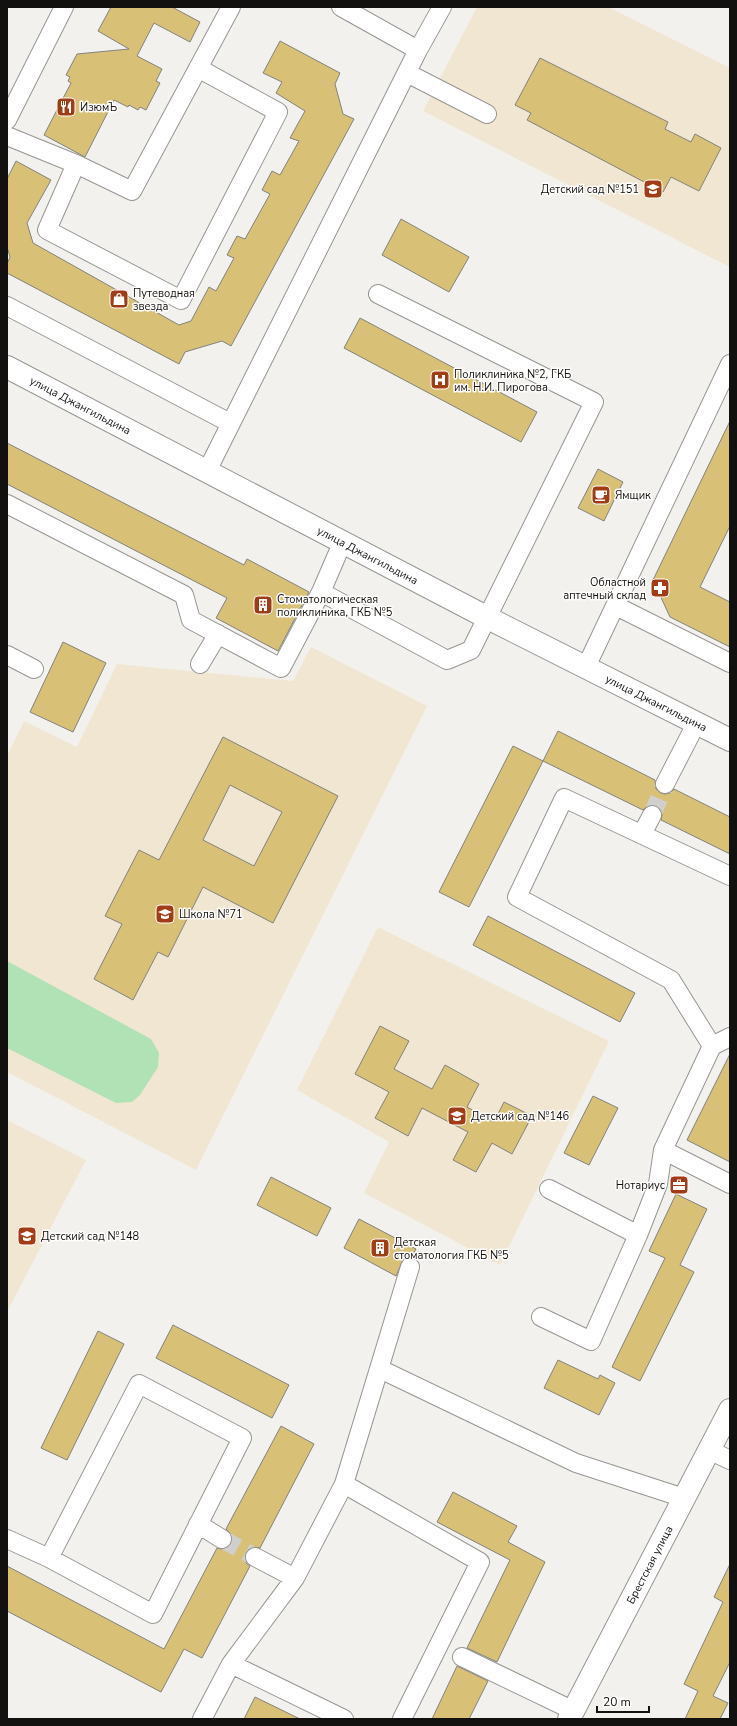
<svg xmlns="http://www.w3.org/2000/svg" width="737" height="1726" viewBox="0 0 737 1726" font-family="'Nunito Sans',sans-serif">
<style>
.education{fill:#f1e6d1}
.green{fill:#b0e2b6}
.building{fill:#d8c177;stroke:#82817d;fill-rule:evenodd}
.lines{fill:none;stroke-linecap:round;stroke-linejoin:round}
.minor-tunnel{stroke:#d0cfcc;stroke-width:18;stroke-dasharray:18 9;stroke-linecap:butt}
.minor-casing{stroke:#979693;stroke-width:20}
.major-casing{stroke:#979693;stroke-width:24}
.minor{stroke:#fff;stroke-width:18}
.major{stroke:#fff;stroke-width:22}
.labels{text-anchor:middle;dominant-baseline:central;stroke-width:3;stroke-linejoin:round;paint-order:stroke}
.poi-label{font-size:11px;fill:#121110;stroke:#fffefc;text-anchor:start}
.street-label{font-size:11px;fill:#121110;stroke:#fffefc}
</style>
<rect width="100%" height="100%" fill="#f2f1ed"/>
<!-- education -->
<path class="education" d="M477,7H608L730,68V267L423,111Z
M311,647L427,706L196,1170L7,1072V756L24,721L77,747L117,664L293,681Z
M378,927L609,1041L500,1265L364,1193L389,1142L297,1090Z
M7,1120L86,1160L7,1312Z"/>
<!-- green -->
<path class="green" d="M7,961L151,1039L159,1053L158,1067L140,1095L132,1102L116,1103L7,1048Z"/>
<!-- building -->
<path class="building" d="M111,7H172L200,22L190,42L154,23L137,56L162,69L156,81L160,83L146,110L140,107L138,110L129,105L128,107L114,100L85,157L44,135L71,83L68,81L70,77L66,75L77,54L129,49L98,31Z
M280,41L340,73L335,84L343,114L354,119L231,346L222,341L185,352L179,364L7,273V264L10,257L7,247V179L16,161L51,180L27,223L33,243L179,325L191,321L209,287L216,291L234,258L227,255L237,236L245,239L270,194L262,190L272,171L280,175L299,141L290,138L305,111L276,93L282,82L263,73Z
M540,58L668,122L665,129L691,142L695,134L721,148L699,191L671,177L663,192L527,120L531,113L515,105Z
M401,219L469,257L449,292L382,255Z
M360,318L537,412L521,442L344,348Z
M730,421V526L700,587L730,602V647L670,617L653,580Z
M7,443L244,565L247,559L309,592L278,651L216,618L227,598L7,484Z
M598,469L623,482L604,521L578,508Z
M63,642L106,663L73,732L30,712Z
M558,731L655,780L656,789L661,793L665,794L670,793L674,789L730,817V854L661,820L662,815L661,810L657,806L651,805L647,806L643,810L543,761Z
M223,737L338,796L273,923L203,887L168,957L158,952L133,1000L94,979L122,924L105,916L139,850L159,860ZM230,785L282,812L254,866L203,840Z
M513,746L543,761L469,907L439,892Z
M488,916L635,993L620,1022L473,945Z
M380,1026L409,1041L394,1069L432,1089L445,1065L479,1084L467,1107L494,1122L504,1102L532,1116L512,1154L492,1143L476,1172L453,1160L468,1132L422,1108L408,1136L375,1118L389,1092L355,1074Z
M730,1054V1162L687,1140Z
M593,1096L618,1108L589,1165L564,1153Z
M271,1177L331,1208L317,1236L257,1205Z
M676,1194L707,1209L680,1265L694,1272L640,1381L612,1367L665,1258L649,1251Z
M359,1219L416,1249L412,1257L403,1260L396,1276L344,1248Z
M173,1325L289,1385L272,1418L156,1358Z
M98,1331L124,1344L67,1460L41,1448Z
M558,1360L598,1379L600,1375L615,1383L599,1415L544,1388Z
M281,1426L314,1444L260,1548L254,1547L250,1548L246,1552L245,1558L246,1563L250,1566L202,1658L184,1649L161,1692L7,1611V1566L164,1649L217,1548L221,1549L227,1548L231,1544V1534L226,1529Z
M453,1492L517,1526L508,1542L545,1562L497,1662L467,1648L510,1560L437,1522Z
M730,1564V1662L713,1696L728,1703L720,1719H685L698,1691L684,1684L723,1602L714,1597Z
M457,1666L488,1681L469,1719H432Z
M255,1697L300,1719H244Z"/>
<g class="lines">
<!-- minor-tunnel -->
<path class="minor-tunnel" d="M652,815L665,784
M222,1539L255,1557"/>
<defs>
<path id="minor" d="M341,7L418,50
M407,73L487,114
M7,120L64,7
M7,136L76,164L132,191L231,7
M76,164L47,230L181,300L278,112L198,68
M7,306L230,423
M207,471L418,50L442,7
M7,504L184,595L191,620L281,668L321,592L343,541
M321,592L447,660L471,650L594,402L378,294
M616,606L730,663
M7,655L34,669
M200,664L218,634
M586,667L730,364
M665,784L697,722
M642,834L652,815
M730,1037L712,1046L663,1150L730,1184
M712,1046L671,980L517,897L564,798L730,876
M549,1189L638,1235
M541,1317L591,1341L638,1235L658,1184L663,1150
M380,1369L576,1463L684,1498
M709,1450L730,1460
M344,1484L480,1562L402,1719
M198,1524L222,1539
M7,1539L49,1558L153,1614L242,1438L139,1384L49,1558
M255,1557L295,1578
M462,1657L574,1711
M202,1719L231,1664
M344,1719L231,1664L295,1578L344,1484L410,1267"/>
<g id="major">
<path id="s1" d="M7,367L488,618L730,740"/>
<path id="s2" d="M569,1719L730,1410"/>
</g>
</defs>
<!-- minor casing -->
<use href="#minor" class="minor-casing"/>
<!-- major casing -->
<use href="#major" class="major-casing"/>
<!-- minor -->
<use href="#minor" class="minor"/>
<!-- major -->
<use href="#major" class="major"/>
</g>
<!-- icons -->
<defs>
<symbol id="restaurant-square" viewBox="-11 -11 22 22"><rect x="-9" y="-9" width="18" height="18" rx="4" fill="#a23c16" stroke="#fffefc"/><path d="M-5-6h1v4h1v-4h1v4h1v-4h1v5L-1.5 .5V6h-2V.5L-5-1ZM5-6V6H3V1.5H1.5Q1.5-4 5-6Z" fill="#fff"/></symbol>
<symbol id="school-square" viewBox="-11 -11 22 22"><rect x="-9" y="-9" width="18" height="18" rx="4" fill="#a23c16" stroke="#fffefc"/><path d="M0-5L7-2L0 1L-7-2ZM-4 1L0 2.5L4 1V4Q0 6-4 4Z" fill="#fff"/></symbol>
<symbol id="shop-square" viewBox="-11 -11 22 22"><rect x="-9" y="-9" width="18" height="18" rx="4" fill="#a23c16" stroke="#fffefc"/><path d="M-5-2.5h2.3a2.7 3.5 0 0 1 5.4 0H5L5.5 6h-11ZM-1.5-2.5h3a1.5 2.3 0 0 0-3 0Z" fill="#fff"/></symbol>
<symbol id="hospital-square" viewBox="-11 -11 22 22"><rect x="-9" y="-9" width="18" height="18" rx="4" fill="#a23c16" stroke="#fffefc"/><path d="M-5-5h3v3.5h4V-5h3V5h-3V1.5h-4V5h-3Z" fill="#fff"/></symbol>
<symbol id="cafe-square" viewBox="-11 -11 22 22"><rect x="-9" y="-9" width="18" height="18" rx="4" fill="#a23c16" stroke="#fffefc"/><path d="M-5.5-4.5H6V0H3Q3 3.5 0 3.5H-2.5Q-5.5 3.5-5.5 0ZM3-3.2v2h1.7v-2ZM-6 4.5H4V6H-6Z" fill="#fff"/></symbol>
<symbol id="pharmacy-square" viewBox="-11 -11 22 22"><rect x="-9" y="-9" width="18" height="18" rx="4" fill="#a23c16" stroke="#fffefc"/><path d="M-2-6h4v4h4v4h-4v4h-4v-4h-4v-4h4Z" fill="#fff"/></symbol>
<symbol id="building-square" viewBox="-11 -11 22 22"><rect x="-9" y="-9" width="18" height="18" rx="4" fill="#a23c16" stroke="#fffefc"/><path d="M-4-6H4V6H1V3H-1V6H-4ZM-2.5-4.3h1.7v1.8h-1.7ZM.8-4.3h1.7v1.8H.8ZM-2.5-1h1.7V.8h-1.7ZM.8-1h1.7V.8H.8Z" fill="#fff"/></symbol>
<symbol id="office-square" viewBox="-11 -11 22 22"><rect x="-9" y="-9" width="18" height="18" rx="4" fill="#a23c16" stroke="#fffefc"/><path d="M-6-3h4V-5.5h4V-3h4V5H-6ZM-1-4.5V-3h2v-1.5ZM-6 0V1H6V0Z" fill="#fff"/></symbol>
</defs>
<g fill-rule="evenodd">
<use href="#restaurant-square" x="55" y="96" width="22" height="22"/>
<use href="#school-square" x="642" y="178" width="22" height="22"/>
<use href="#shop-square" x="108" y="288" width="22" height="22"/>
<use href="#hospital-square" x="429" y="369" width="22" height="22"/>
<use href="#cafe-square" x="590" y="484" width="22" height="22"/>
<use href="#pharmacy-square" x="649" y="577" width="22" height="22"/>
<use href="#building-square" x="252" y="594" width="22" height="22"/>
<use href="#school-square" x="154" y="903" width="22" height="22"/>
<use href="#school-square" x="446" y="1105" width="22" height="22"/>
<use href="#office-square" x="668" y="1174" width="22" height="22"/>
<use href="#school-square" x="16" y="1225" width="22" height="22"/>
<use href="#building-square" x="369" y="1237" width="22" height="22"/>
</g>
<g class="labels">
<!-- poi labels -->
<g class="poi-label">
<text x="80" y="107">ИзюмЪ</text>
<text x="639" y="189" text-anchor="end">Детский сад №151</text>
<text x="133" y="293">Путеводная<tspan x="133" dy="13">звезда</tspan></text>
<text x="454" y="374">Поликлиника №2, ГКБ<tspan x="454" dy="13">им. Н.И. Пирогова</tspan></text>
<text x="615" y="495">Ямщик</text>
<text x="646" y="582" text-anchor="end">Областной<tspan x="646" dy="13">аптечный склад</tspan></text>
<text x="277" y="599">Стоматологическая<tspan x="277" dy="13">поликлиника, ГКБ №5</tspan></text>
<text x="179" y="914">Школа №71</text>
<text x="471" y="1116">Детский сад №146</text>
<text x="665" y="1185" text-anchor="end">Нотариус</text>
<text x="41" y="1236">Детский сад №148</text>
<text x="394" y="1242">Детская<tspan x="394" dy="13">стоматология ГКБ №5</tspan></text>
</g>
<!-- street labels -->
<g class="street-label">
<text stroke="none"><textPath href="#s1" startOffset="83">улица Джангильдина</textPath></text>
<text stroke="none"><textPath href="#s1" startOffset="407">улица Джангильдина</textPath></text>
<text stroke="none"><textPath href="#s1" startOffset="731">улица Джангильдина</textPath></text>
<text stroke="none"><textPath href="#s2" startOffset="174">Брестская улица</textPath></text>
</g>
</g>
<!-- border -->
<rect width="737" height="1726" fill="none" stroke="#121110" stroke-width="16"/>
<!-- scale -->
<path d="M597 1706v6h52v-6" fill="none" stroke="#121110" stroke-width="2"/>
<text x="603" y="1706" font-size="12" fill="#121110" stroke="#fffefc" stroke-width="3" paint-order="stroke">20 m</text>
</svg>
